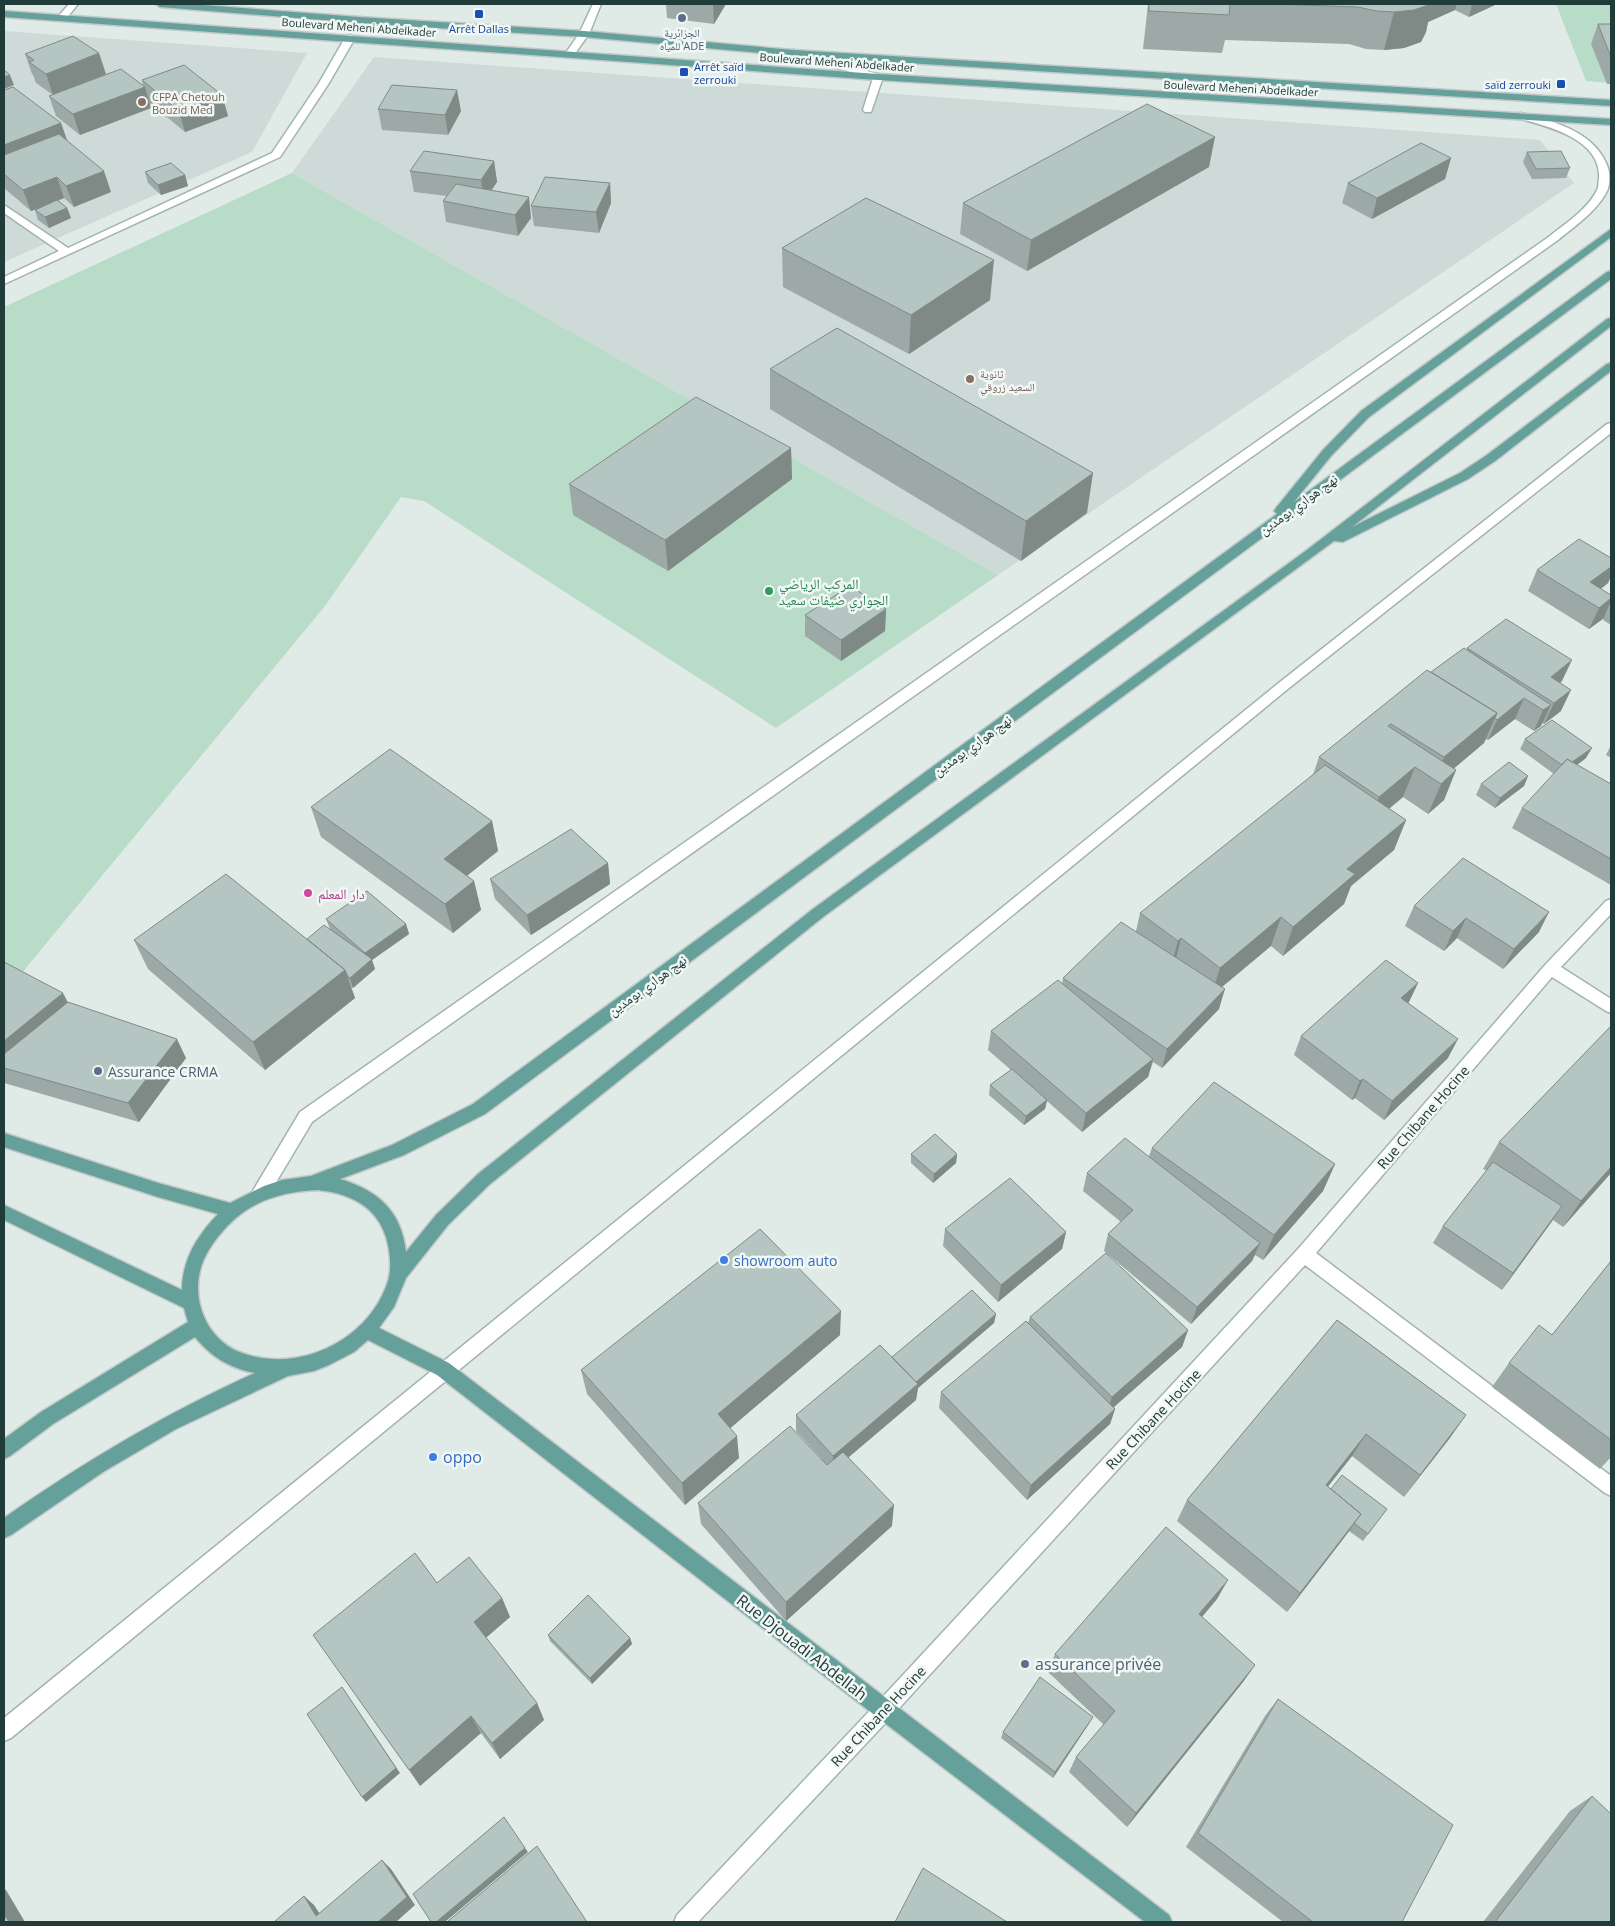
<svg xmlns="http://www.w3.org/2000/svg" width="1615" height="1926" viewBox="0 0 1615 1926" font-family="'Open Sans','Noto Naskh Arabic',sans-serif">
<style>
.built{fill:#cedad7}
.green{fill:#b9dcc8}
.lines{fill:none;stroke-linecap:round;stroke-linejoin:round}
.minor-casing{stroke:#a3b3af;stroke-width:3}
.major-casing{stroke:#c1c8c7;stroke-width:3}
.minor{fill:#fff;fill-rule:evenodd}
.major{fill:#65a09a;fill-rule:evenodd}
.wall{fill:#9ca9a6}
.shaded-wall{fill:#7f8a87}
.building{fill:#b5c5c1;stroke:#7f8a87}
.transit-dot{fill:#1a4fb4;stroke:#f0f7f5;stroke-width:2}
.service-dot{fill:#5c6f8a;stroke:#f0f7f5;stroke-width:2}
.education-dot{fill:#8d6e63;stroke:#f0f7f5;stroke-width:2}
.leisure-dot{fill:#2e9e5b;stroke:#f0f7f5;stroke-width:2}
.hotel-dot{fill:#d1479c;stroke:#f0f7f5;stroke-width:2}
.shop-dot{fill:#3f7fe0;stroke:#f0f7f5;stroke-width:2}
.labels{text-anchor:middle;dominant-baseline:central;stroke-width:5;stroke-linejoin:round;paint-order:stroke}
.far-street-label{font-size:11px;fill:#213b38;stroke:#f0f7f5}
.far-transit-label{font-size:11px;fill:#164399;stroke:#f0f7f5}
.far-service-label{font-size:11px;fill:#4e5e75;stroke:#f0f7f5}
.far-education-label{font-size:11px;fill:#785e54;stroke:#f0f7f5;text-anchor:start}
.street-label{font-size:14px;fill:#213b38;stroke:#f0f7f5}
.leisure-label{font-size:14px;fill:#27864d;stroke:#f0f7f5;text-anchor:start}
.hotel-label{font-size:14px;fill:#b23c85;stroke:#f0f7f5;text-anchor:start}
.service-label{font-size:14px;fill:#4e5e75;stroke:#f0f7f5;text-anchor:start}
.shop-label{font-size:14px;fill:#366cbe;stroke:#f0f7f5;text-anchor:start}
.near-shop-label{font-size:16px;fill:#366cbe;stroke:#f0f7f5;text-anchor:start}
.near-street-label{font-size:16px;fill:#213b38;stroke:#f0f7f5}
.near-service-label{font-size:16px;fill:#4e5e75;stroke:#f0f7f5;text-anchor:start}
</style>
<rect width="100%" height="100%" fill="#e0ebe7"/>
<!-- built -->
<path class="built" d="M4,31L307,53L252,152L4,262Z
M374,57L1540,140L1574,183L998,575L292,173Z"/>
<!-- green -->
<path class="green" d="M1556,4H1611V83L1586,81Z
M292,173L998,575L776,728L424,501L401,497L325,606L11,986L4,982V307Z"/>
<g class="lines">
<defs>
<path id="minor" d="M69,4H78L65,20H59L57,18Z
M593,4H601L589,34L573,56H567L565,54L579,34Z
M350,35L355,38L329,83L280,157L4,284V277L59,251L4,213V205L68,248L272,153L319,83L345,38Z
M793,50L881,75L883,77L871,112H865L863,110L873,78L790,55V51Z
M1520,113C1554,121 1596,132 1608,168C1610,174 1610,185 1607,191C1597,211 1575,226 1558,240L312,1122L266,1199L260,1201L254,1199L252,1194L254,1189L300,1112L1550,236C1566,223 1588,209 1597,190C1599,187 1598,183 1599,179C1602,139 1547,126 1517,118L1515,116Z
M1611,423V433L1289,688L11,1738L4,1741V1718L1280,682L1607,424Z
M1611,899V914L1561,967L1611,999V1013L1606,1011L1552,977L1316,1253L1611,1476V1496L1605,1493L1305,1265L891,1717L698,1922H674L677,1915L877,1703L1298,1249L1546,964L1606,901Z"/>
<path id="major" d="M156,4H190L359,17L584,31L793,50L1611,100V106L793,56L584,37L359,23L160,7Z
M4,11L878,74L1611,119V125L878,80L4,17Z
M1611,229V237L1369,417L1331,456L1294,502L1607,272L1611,271V279L485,1114L404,1155L340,1179C379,1191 401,1211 406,1252L436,1215L478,1174L813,909L1307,550L1607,319L1611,318V326L1352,527L1460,473L1487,455L1607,364L1611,363V371L1495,461L1468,479L1343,542L1334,541L823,917L490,1184L448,1225L406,1278L394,1307L379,1328L449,1363L1169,1915L1172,1922H1145L877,1717L437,1375L368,1340L354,1352L329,1365L314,1371L288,1376L176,1429L103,1472L11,1535L4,1538V1518C84,1462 166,1413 255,1373C231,1369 210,1356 195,1337L53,1424L10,1456L4,1459V1439L41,1412L188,1322L184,1308L4,1220V1205L182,1290C182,1260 197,1236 218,1214L158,1197L4,1147V1133L158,1183L230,1203L264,1186L282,1180L311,1176L392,1145L473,1104L1277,514L1274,511L1276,508L1323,450L1361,411ZM318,1190C355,1194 383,1210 389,1250C391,1263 391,1275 386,1287C364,1343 297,1373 242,1353C205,1340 188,1295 204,1259C211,1244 224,1228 237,1217C259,1198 290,1191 318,1190Z"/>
</defs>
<!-- minor casing -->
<use href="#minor" class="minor-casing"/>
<!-- major casing -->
<use href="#major" class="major-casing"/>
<!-- minor -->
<use href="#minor" class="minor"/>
<!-- major -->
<use href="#major" class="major"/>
</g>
<!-- wall -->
<path class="wall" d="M666,4H726L714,24L667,18Z
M1148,4H1497L1469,17L1455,10L1428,22L1426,32L1421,42L1404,48L1384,50L1366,49L1349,44L1225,40L1222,53L1143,49Z
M1598,24H1611V84H1607L1591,44Z
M25,54L106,74L53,95L36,83L33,75L32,74Z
M142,80L222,95L228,116L185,132L150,103L151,108L80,135L56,116L49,96L143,86Z
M4,90L61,123L67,141L111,192L74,207L64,198L58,201L67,208L71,218L49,228L38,220L35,210L31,211L4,188Z
M378,109L461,111L448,135L382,130Z
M1527,152L1570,168L1566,178L1532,179L1523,162Z
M1451,158L1445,179L1372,219L1342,203L1348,183Z
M494,161L497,182L491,191L531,218L518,236L446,222L443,201L447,196L414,192L410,171Z
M1209,167L1027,271L960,234L963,203Z
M145,172L185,175L188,186L161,195L148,183Z
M610,183L611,203L599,233L534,226L531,206Z
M782,248L990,300L909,354L783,287Z
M770,369L1087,513L1021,561L770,409Z
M791,448L792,479L668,571L573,515L569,484Z
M1611,558V576L1608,583L1601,589L1604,618L1589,629L1528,591L1537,570Z
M1611,603V625L1603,620Z
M886,609L885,631L841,661L805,636V615Z
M1467,648L1562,681L1560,683L1561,711L1544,724L1542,723L1541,726L1534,731L1515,719L1488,740L1486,739L1484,743L1454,768L1456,770L1444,800L1428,814L1403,797L1389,809L1406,820L1394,850L1351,886L1344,904L1283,956L1271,946L1222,987L1219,1009L1162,1068L1153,1062L1148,1077L1082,1132L1047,1101L1045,1109L1024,1125L989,1095L990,1085L1011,1070L988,1050L991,1031L1062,984L1063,978L1136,931L1140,913L1313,775L1319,757L1431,672L1466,650Z
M1525,739L1586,758L1577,765L1611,784V885L1512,828L1522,808L1554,774L1520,749Z
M1611,745V758L1606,755Z
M1528,776L1524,786L1495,808L1476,795L1481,784Z
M311,807L492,821L498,851L467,876L474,881L481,910L453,933L321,837Z
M608,863L610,884L531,935L495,899L490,879Z
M1414,906L1539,932L1503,969L1457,938L1444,951L1405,926Z
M326,919L406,924L409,934L372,960L375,969L353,988L351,987L355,998L265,1070L148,969L134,940L307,939L330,929Z
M4,962L68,1002L186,1058L139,1122L4,1083Z
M1418,983L1408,1003L1448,1058L1384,1120L1355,1098L1352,1100L1294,1055L1301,1036Z
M1499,1142L1611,1173L1563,1227L1553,1220L1502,1290L1433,1243L1443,1226L1487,1171L1483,1169Z
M1152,1148L1335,1164L1323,1191L1263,1260L1255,1255L1252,1261L1191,1324L1104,1251L1108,1234L1121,1222L1083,1191L1087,1173L1149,1156Z
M911,1154H957L956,1163L933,1183L911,1163Z
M945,1229L1066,1232L1062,1249L998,1302L943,1246Z
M1611,1261V1457L1600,1469L1492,1387L1509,1363L1552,1335Z
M996,1314L994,1323L918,1388L916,1400L848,1458L892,1526L786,1621L701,1524L698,1503L822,1459L796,1431V1415L892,1357Z
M1030,1317L1188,1330L1182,1347L1114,1407L1115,1409L1110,1424L1027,1500L939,1408L941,1392L1028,1323Z
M1337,1320L1466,1415L1404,1497L1352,1456L1328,1487L1331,1489L1387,1509L1363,1541L1349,1531L1287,1612L1177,1521L1187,1500Z
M840,1335L730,1428L739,1458L685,1505L587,1394L581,1370Z
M437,1583L502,1598L510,1617L486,1638L537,1703L544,1720L500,1759L481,1733L420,1786Z
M1217,1599L1202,1617L1255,1665L1243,1682L1127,1827L1069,1772L1076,1757L1104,1725L1048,1672L1055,1654Z
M548,1635L630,1638L632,1644L592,1684L550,1641Z
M1278,1699L1402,1922H1283L1186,1847L1265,1716Z
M1090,1722L1053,1778L1001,1738L1003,1732Z
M1592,1796L1611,1922H1483L1570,1811Z"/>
<!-- shaded-wall -->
<path class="shaded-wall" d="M713,4H726L714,24Z
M1431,4H1457L1455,10L1428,22L1426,32L1421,42L1404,48L1384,50L1394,12Z
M1472,4H1497L1469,17Z
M99,53L106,74L53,95L46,74Z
M10,75L14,85L4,89V77Z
M145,87L151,108L80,135L73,114Z
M457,90L461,111L448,135L445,115Z
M222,95L228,116L185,132L179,111Z
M61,123L68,143L4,169V145Z
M1215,137L1209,167L1027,271L1031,240Z
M1451,158L1445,179L1372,219L1377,198Z
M494,161L497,182L484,201L481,180Z
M104,171L111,192L74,207L66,186Z
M185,175L188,186L161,195L158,185Z
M57,177L64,198L31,211L23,190Z
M610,183L611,203L599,233L596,212Z
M529,197L531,218L518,236L515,215Z
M67,208L71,218L49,228L45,217Z
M994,260L990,300L909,354L911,315Z
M791,448L792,479L668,571L665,540Z
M1093,473L1087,513L1021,561L1026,521Z
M1611,567V576L1608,583L1586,600L1590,582Z
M1611,598V602L1604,618L1589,629L1599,608Z
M886,609L885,631L841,661V640Z
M1572,660L1562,681L1543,696L1551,677Z
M1571,690L1561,711L1544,724L1554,703Z
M1524,698L1515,719L1488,740L1497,720Z
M1551,705L1541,726L1534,731L1543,710Z
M1497,713L1484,743L1438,782L1435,780L1444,757Z
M1592,748L1586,758L1560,778L1565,767Z
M1415,767L1403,797L1368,826L1379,797Z
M1456,770L1444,800L1428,814L1441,784Z
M1528,776L1524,786L1495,808L1500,798Z
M1406,820L1394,850L1351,886L1344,904L1283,956L1293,927L1347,869Z
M492,821L498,851L451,888L444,859Z
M608,863L610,884L531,935L527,915Z
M474,881L481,910L453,933L445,904Z
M1549,912L1539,932L1503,969L1514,949Z
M1281,917L1271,946L1211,996L1220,968Z
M1466,918L1457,938L1444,951L1453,931Z
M406,924L409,934L372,960L375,969L353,988L350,978L368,962L365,953Z
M1181,938L1174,967L1170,970L1178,941Z
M345,970L355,998L265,1070L253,1042Z
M1418,983L1409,1002L1392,1017L1401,998Z
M1225,989L1219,1009L1162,1068L1167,1049Z
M63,993L78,1022L4,1068V1041Z
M177,1039L186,1058L139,1122L128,1103Z
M1458,1039L1448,1058L1384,1120L1392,1101Z
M1153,1059L1148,1077L1082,1132L1086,1113Z
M1363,1079L1355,1098L1352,1100L1360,1081Z
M1047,1100L1045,1109L1024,1125L1026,1116Z
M957,1154L956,1163L933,1183L934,1174Z
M1335,1164L1323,1191L1263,1260L1274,1235Z
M1611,1167V1173L1563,1227L1581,1201Z
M1562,1206L1550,1224L1502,1290L1513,1273Z
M1066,1232L1062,1249L998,1302L1001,1285Z
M1260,1243L1252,1261L1191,1324L1197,1307Z
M841,1311L840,1335L720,1437L718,1414Z
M996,1314L994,1323L918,1388L916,1400L832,1471L833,1456L915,1383Z
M1188,1330L1182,1347L1107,1413L1112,1397Z
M1115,1409L1110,1424L1027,1500L1031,1485Z
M1466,1415L1450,1438L1404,1497L1420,1475Z
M1366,1434L1352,1456L1312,1506L1326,1485Z
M737,1436L739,1458L685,1505L682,1483Z
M894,1505L892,1526L786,1621V1602Z
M1361,1514L1347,1534L1287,1612L1300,1593Z
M1228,1580L1217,1599L1188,1633L1199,1614Z
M502,1598L510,1617L483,1640L474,1622Z
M630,1638L632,1644L592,1684L590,1678Z
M1255,1665L1243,1682L1127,1827L1136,1813Z
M346,1693L400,1773L366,1802L362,1797Z
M537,1703L544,1720L500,1759L492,1743Z
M471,1716L481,1733L420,1786L409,1770Z
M1093,1717L1090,1722L1053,1778L1055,1772Z
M525,1848L528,1852L445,1922H436Z
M382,1860L391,1869L415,1905L396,1922H378Z
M4,1889L6,1890L25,1922H9L4,1914Z
M304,1896L314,1905L325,1922L316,1916Z"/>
<!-- building -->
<path class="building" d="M1149,4H1230L1229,15L1149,11Z
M1274,4H1431L1414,10L1394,12L1376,11L1358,7Z
M1598,24H1611V57Z
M73,36L99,53L46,74L29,62L34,60L25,54Z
M184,65L222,95L179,111L142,80Z
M121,69L145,87L73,114L49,96Z
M4,70L10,75L4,77Z
M392,85L457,90L445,115L378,109Z
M13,87L61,123L4,145V90Z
M1147,104L1215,137L1031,240L963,203Z
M59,134L104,171L66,186L57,177L23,190L4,174V155Z
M1421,143L1451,158L1377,198L1348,183Z
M424,151L494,161L481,180L410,171Z
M1561,151L1570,168L1536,169L1527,152Z
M171,163L185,175L158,185L145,172Z
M545,177L610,183L596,212L531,206Z
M456,184L529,197L515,215L443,201Z
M866,198L994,260L911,315L782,248Z
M57,200L67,208L45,217L35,210Z
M837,328L1093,473L1026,521L770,369Z
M696,397L791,448L665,540L569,484Z
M1579,539L1611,558V567L1590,582L1611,595V598L1599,608L1537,570Z
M850,586L886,609L841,640L805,615Z
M1506,619L1572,660L1551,677L1571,690L1554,703L1467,648Z
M1464,648L1551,705L1543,710L1524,698L1497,720L1495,718L1497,713L1431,672Z
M1427,670L1497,713L1444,757L1391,724L1388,726L1456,770L1441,784L1415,767L1379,797L1319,757Z
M1552,720L1592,748L1572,762L1567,759L1562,765L1525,739Z
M390,749L492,821L444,859L474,881L445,904L311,807Z
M1567,759L1611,784V859L1522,808Z
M1509,762L1528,776L1500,798L1481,784Z
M1325,765L1406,820L1347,869L1355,874L1293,927L1281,917L1220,968L1181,938L1178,941L1140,913Z
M571,829L608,863L527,915L490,879Z
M1463,858L1549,912L1514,949L1466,918L1453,931L1414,906Z
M226,874L345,970L253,1042L134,940Z
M367,891L406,924L365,953L326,919Z
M1121,922L1225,989L1167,1049L1063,978Z
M324,925L372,959L350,978L348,977L345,970L307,939Z
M1386,960L1418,983L1401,998L1458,1039L1392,1101L1363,1079L1360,1081L1301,1036Z
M4,962L63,993L4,1041Z
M1058,980L1153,1059L1086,1113L991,1031Z
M68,1002L177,1039L128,1103L4,1068V1054Z
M1611,1026V1167L1581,1201L1499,1142Z
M1012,1069L1047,1100L1026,1116L990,1085Z
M1214,1082L1335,1164L1274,1235L1152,1148Z
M935,1134L957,1154L934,1174L911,1154Z
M1125,1138L1260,1243L1197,1307L1108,1234L1133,1210L1087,1173Z
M1493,1162L1562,1206L1513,1273L1443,1226Z
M1010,1178L1066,1232L1001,1285L945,1229Z
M760,1229L841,1311L718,1414L737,1436L682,1483L581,1370Z
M1106,1253L1188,1330L1112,1397L1030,1317Z
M1611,1261V1440L1509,1363L1539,1325L1552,1335Z
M972,1290L996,1314L916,1382L892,1357Z
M1337,1320L1466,1415L1420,1475L1366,1434L1326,1485L1361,1514L1300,1593L1187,1500Z
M1026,1321L1115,1409L1031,1485L941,1392Z
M880,1345L918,1384L833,1456L796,1415Z
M790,1426L827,1465L843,1452L894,1505L786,1602L698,1503Z
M1342,1475L1387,1509L1368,1534L1354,1523L1361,1514L1331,1489Z
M1166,1527L1228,1580L1199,1614L1255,1665L1136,1813L1076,1757L1115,1711L1055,1654Z
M415,1553L437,1583L469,1557L502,1598L474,1622L537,1703L492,1743L471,1716L409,1770L313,1635Z
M588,1595L630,1638L590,1678L548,1635Z
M1040,1677L1093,1717L1055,1772L1003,1732Z
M342,1687L396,1768L362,1797L307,1714Z
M1278,1699L1453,1825L1402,1922H1313L1198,1833Z
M1592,1796L1611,1814V1922H1495Z
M504,1817L525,1848L436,1922H431L413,1894Z
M537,1846L587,1922H447Z
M382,1860L407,1897L378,1922H274L304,1896L316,1916Z
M923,1868L1007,1922H895Z
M4,1914L9,1922H4Z"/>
<!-- markers -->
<g class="transit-dot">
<rect x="474" y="9" width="10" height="10" rx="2.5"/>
<rect x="679" y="67" width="10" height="10" rx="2.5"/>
<rect x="1556" y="79" width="10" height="10" rx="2.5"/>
</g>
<g class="service-dot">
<circle cx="682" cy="18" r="5"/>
<circle cx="98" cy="1071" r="5"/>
<circle cx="1025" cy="1664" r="5"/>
</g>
<g class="education-dot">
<circle cx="142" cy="102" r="5"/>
<circle cx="970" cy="379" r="5"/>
</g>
<circle class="leisure-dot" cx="769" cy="591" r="5"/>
<circle class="hotel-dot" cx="308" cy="893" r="5"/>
<g class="shop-dot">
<circle cx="724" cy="1260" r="5"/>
<circle cx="433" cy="1457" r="5"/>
</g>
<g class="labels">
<!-- far-street labels -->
<g class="far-street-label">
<text transform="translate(359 27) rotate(4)">Boulevard Meheni Abdelkader</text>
<text transform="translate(837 62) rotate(4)">Boulevard Meheni Abdelkader</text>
<text transform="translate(1241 88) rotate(3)">Boulevard Meheni Abdelkader</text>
</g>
<!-- far-transit labels -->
<g class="far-transit-label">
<text x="479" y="28">Arrêt Dallas</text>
<text x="694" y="66" text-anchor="start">Arrêt saïd<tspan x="694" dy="13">zerrouki</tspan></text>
<text x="1551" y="84" text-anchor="end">saïd zerrouki</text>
</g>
<!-- far-service labels -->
<g class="far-service-label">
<text x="682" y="32">الجزائرية<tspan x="682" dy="13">للمياه ADE</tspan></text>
</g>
<!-- far-education labels -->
<g class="far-education-label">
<text x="152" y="96">CFPA Chetouh<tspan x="152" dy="13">Bouzid Med</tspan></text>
<text x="980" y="373">ثانوية<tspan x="980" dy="13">السعيد زروقي</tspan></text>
</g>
<!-- street labels -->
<g class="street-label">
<text transform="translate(1298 504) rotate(-36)">نهج هواري بومدين</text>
<text transform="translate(972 745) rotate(-36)">نهج هواري بومدين</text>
<text transform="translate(647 985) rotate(-36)">نهج هواري بومدين</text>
<text transform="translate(1423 1117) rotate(-49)">Rue Chibane Hocine</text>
<text transform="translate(1153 1419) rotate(-47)">Rue Chibane Hocine</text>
<text transform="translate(878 1716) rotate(-47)">Rue Chibane Hocine</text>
</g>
<!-- leisure labels -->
<g class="leisure-label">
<text x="779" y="583">المركب الرياضي<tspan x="779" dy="16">الجواري ضيفات سعيد</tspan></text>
</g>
<!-- hotel labels -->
<g class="hotel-label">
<text x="318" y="893">دار المعلم</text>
</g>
<!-- service labels -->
<g class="service-label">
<text x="108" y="1071">Assurance CRMA</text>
</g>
<!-- shop labels -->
<g class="shop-label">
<text x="734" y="1260">showroom auto</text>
</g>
<!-- near-shop labels -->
<g class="near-shop-label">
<text x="443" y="1457">oppo</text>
</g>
<!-- near-street labels -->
<g class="near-street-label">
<text transform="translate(802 1647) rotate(38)">Rue Djouadi Abdellah</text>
</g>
<!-- near-service labels -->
<g class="near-service-label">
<text x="1035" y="1664">assurance privée</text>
</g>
</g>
<!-- border -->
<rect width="1615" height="1926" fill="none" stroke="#213b38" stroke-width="10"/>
</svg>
